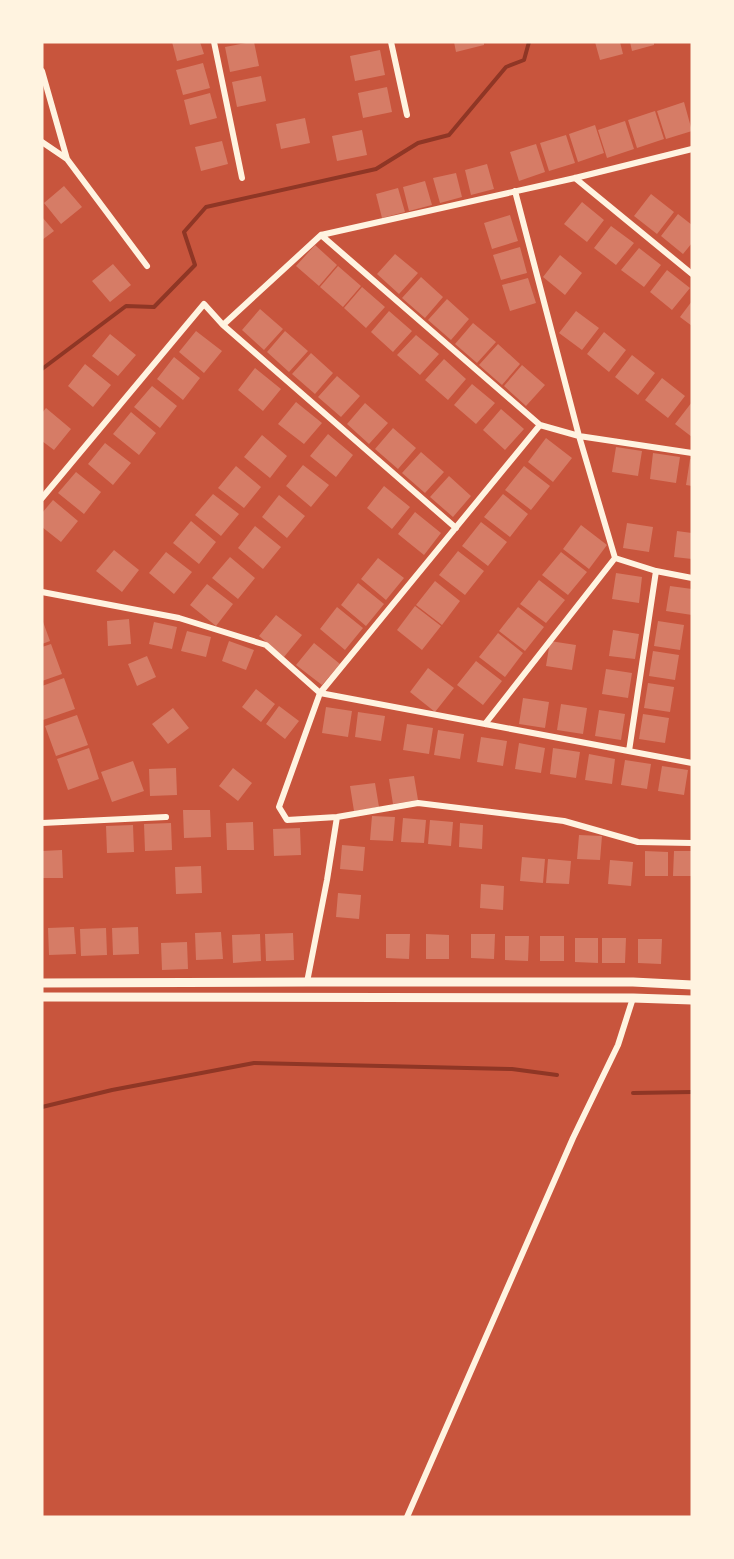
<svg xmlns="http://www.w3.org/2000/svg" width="734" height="1559" viewBox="0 0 734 1559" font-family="'Roboto Condensed',sans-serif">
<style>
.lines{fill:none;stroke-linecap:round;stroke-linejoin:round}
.stream{stroke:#8f3625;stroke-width:4}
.building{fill:#d67c66}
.minor{stroke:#fff3e0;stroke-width:6}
.secondary{stroke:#fff3e0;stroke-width:9}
</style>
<rect width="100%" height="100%" fill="#c8553d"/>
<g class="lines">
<!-- stream -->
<path class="stream" d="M42,369L126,306L154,307L195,265L184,232L206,207L376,169L418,143L449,135L506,67L524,60L529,42
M633,1093L692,1092
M42,1107L112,1090L254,1063L512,1069L557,1075"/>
</g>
<!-- building -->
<path class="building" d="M172,42H200L204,54L177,61Z
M251,42H254L259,66L230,72L225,47Z
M454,42H484V45L456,52Z
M595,42H620L623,54L600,60Z
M630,42H654V45L632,51Z
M380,50L385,75L355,81L350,56Z
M203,63L210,88L183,95L176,70Z
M261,76L266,101L237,107L232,82Z
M387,87L392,112L363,118L358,93Z
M210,93L217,118L190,125L184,100Z
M684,102L692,131L666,139L657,111Z
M655,111L664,139L637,148L628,120Z
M305,118L310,143L281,149L276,124Z
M625,121L634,149L607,158L598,130Z
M595,125L604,153L578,162L569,134Z
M362,130L367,155L337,161L332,136Z
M566,135L575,163L549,171L540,143Z
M222,141L228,164L201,171L195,147Z
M536,144L545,172L519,181L510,152Z
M487,164L494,189L471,195L465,170Z
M456,173L462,197L440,203L433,178Z
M425,181L432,205L409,211L403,187Z
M64,186L82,207L61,224L44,203Z
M398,188L405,212L382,218L376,194Z
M651,194L674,212L657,234L634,216Z
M582,202L604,220L587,242L564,224Z
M678,214L692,225V243L683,254L661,236Z
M510,215L518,241L492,249L484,223Z
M42,217L54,231L42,240Z
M611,226L634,243L616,265L594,248Z
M315,245L337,265L319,286L296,266Z
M520,247L527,273L501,280L493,255Z
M639,248L661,265L644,287L621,270Z
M395,254L418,273L399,294L377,274Z
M560,255L582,273L565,295L543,277Z
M113,264L131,285L110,302L92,281Z
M338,266L361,286L343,307L320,287Z
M667,270L690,288L672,310L650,292Z
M421,277L443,297L425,318L402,298Z
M528,278L536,303L510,311L502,285Z
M362,287L385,307L366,328L344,308Z
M447,299L469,319L451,340L428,320Z
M692,301V326L680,317Z
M260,309L283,329L264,350L242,330Z
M389,311L412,331L393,352L371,332Z
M576,311L599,328L582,350L559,333Z
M473,323L496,342L477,363L455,344Z
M196,331L222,351L204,373L179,352Z
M285,331L308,351L289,372L267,352Z
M604,332L626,350L609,372L587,354Z
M110,334L136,355L118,376L92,356Z
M416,335L439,354L420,375L397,355Z
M498,344L520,364L502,385L479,365Z
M311,353L333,373L315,394L292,374Z
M632,355L655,373L638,395L615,377Z
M174,357L200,378L183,400L157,379Z
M444,359L466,379L448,400L425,380Z
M85,364L111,385L93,407L68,386Z
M522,365L545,385L526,406L504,386Z
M255,368L281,389L263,411L238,390Z
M337,376L360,396L341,417L318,397Z
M662,378L685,396L668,418L645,400Z
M472,384L495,403L476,424L454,405Z
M152,386L177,406L160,428L134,407Z
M296,402L322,423L304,444L278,424Z
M692,402V437L675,424Z
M365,403L388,423L369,444L347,424Z
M46,408L71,429L54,450L42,441V413Z
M501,409L524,429L505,450L483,430Z
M131,412L156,433L139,455L113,434Z
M393,428L416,448L398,469L375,449Z
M328,434L353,455L336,477L310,456Z
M262,435L287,456L270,478L244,457Z
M546,438L572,458L553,482L528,462Z
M105,443L131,463L113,485L88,464Z
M616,447L642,451L638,476L612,472Z
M421,452L444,472L425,493L402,473Z
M653,453L680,457L676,483L650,479Z
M690,459L692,460V486L686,485Z
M303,465L329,485L311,507L286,486Z
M236,466L261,487L244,508L218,488Z
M524,466L550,486L531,510L505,490Z
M76,472L101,492L84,514L58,493Z
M449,476L471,496L453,517L430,497Z
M384,486L410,507L392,529L367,508Z
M213,494L239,514L221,536L195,515Z
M503,494L528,514L510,537L484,517Z
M279,495L305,516L287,538L262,517Z
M53,500L78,521L61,542L42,527V513Z
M415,512L441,533L424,555L398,534Z
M191,521L216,542L199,564L173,543Z
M481,522L507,542L488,566L462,546Z
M627,523L653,527L649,552L623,548Z
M581,525L607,545L589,569L563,549Z
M255,526L281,547L263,569L238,548Z
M677,531L692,533V559L674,557Z
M114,550L139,570L122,592L96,571Z
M458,551L484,571L465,595L439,575Z
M166,552L192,572L174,594L149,573Z
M561,552L587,572L568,595L542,575Z
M230,557L255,578L238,599L212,578Z
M378,558L404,578L386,600L361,579Z
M616,573L642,577L639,603L612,599Z
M539,580L565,600L546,623L520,604Z
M435,581L460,601L442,625L416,605Z
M358,583L384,604L366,626L341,605Z
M207,584L233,604L216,626L190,605Z
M670,586L692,589V615L666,611Z
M415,606L441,626L422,650L397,630Z
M337,607L363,628L345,650L320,629Z
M518,607L544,627L525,651L499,631Z
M276,615L302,635L284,657L259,636Z
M42,619L50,641L42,644Z
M129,619L131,644L108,646L107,621Z
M658,621L684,625L680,650L654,646Z
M154,622L177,627L172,649L149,644Z
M613,630L639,634L635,659L609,656Z
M187,631L211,637L206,657L181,651Z
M498,633L523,653L505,677L479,657Z
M229,641L254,650L246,670L222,661Z
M550,641L576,645L572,670L546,666Z
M314,643L340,664L322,685L296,665Z
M51,644L62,674L42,681V647Z
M653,651L679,655L675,680L649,676Z
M147,656L156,677L137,686L128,664Z
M476,661L502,681L483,705L457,685Z
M428,668L454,688L435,712L410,692Z
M606,669L632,673L628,698L602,694Z
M64,678L75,709L43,720L42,686Z
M648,683L674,687L670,712L644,708Z
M256,689L275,704L261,722L242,707Z
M523,698L549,702L545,728L519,724Z
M561,704L587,708L583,734L557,730Z
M279,706L299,721L285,739L266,724Z
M326,707L352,711L348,737L322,733Z
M173,708L189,728L168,744L152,724Z
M599,710L625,714L621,740L595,736Z
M358,712L385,716L381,741L355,737Z
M643,714L669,718L665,743L639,739Z
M77,715L88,745L56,756L45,726Z
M407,724L433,728L429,754L403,750Z
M438,730L464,734L460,759L434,755Z
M481,737L507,741L503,766L477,762Z
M519,743L545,748L541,773L515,769Z
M89,748L99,779L68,790L57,759Z
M553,748L580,752L576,778L550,774Z
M589,754L615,759L612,784L585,780Z
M625,760L651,764L647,789L621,785Z
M133,761L144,791L112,802L101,772Z
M662,766L688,770L684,795L658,791Z
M176,768L177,795L150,796L149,769Z
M233,768L252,783L238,801L219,786Z
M414,776L418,800L393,804L389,779Z
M375,783L379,807L354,811L350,786Z
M183,810H210L211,837L184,838Z
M372,816L395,817L393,841L370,840Z
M403,818L426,820L424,843L401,842Z
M430,820L453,822L451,846L428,844Z
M253,822L254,850H227L226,823Z
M171,823L172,850L145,851L144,824Z
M460,823L483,825L482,849L459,847Z
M133,825L134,852L107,853L106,826Z
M300,828L301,855L274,856L273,829Z
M579,835L602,836L600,860L577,859Z
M342,845L365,847L363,871L340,869Z
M62,850L63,878H42V851Z
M645,851L668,852V876H645Z
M674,851H692V876H673Z
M522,857L545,859L543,883L520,881Z
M548,859L571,861L569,884L546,883Z
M610,860L633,862L631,886L608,884Z
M201,866L202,893L176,894L175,867Z
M481,884L504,886L503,910L480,908Z
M338,893L361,895L359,919L336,917Z
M74,927L76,954L49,955L48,928Z
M138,927L139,954L113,955L112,928Z
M106,928L107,955L81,956L80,929Z
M221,932L223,959L196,960L195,933Z
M293,933L294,960L266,961L265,934Z
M260,934L261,961L233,963L232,935Z
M386,934H410L409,959L386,958Z
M426,934L449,935V959H426Z
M471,934H495L494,959L471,958Z
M505,936H529L528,961L505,960Z
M540,936H564V961H540Z
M575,938H598V963L575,962Z
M602,938H626L625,963H602Z
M638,939H662L661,964L638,963Z
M187,942L188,969L162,970L161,943Z"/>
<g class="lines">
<!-- minor -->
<path class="minor" d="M214,42L242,178
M391,42L407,115
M42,71L67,159L147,266
M42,142L67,159
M575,178L692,274
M515,191L579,436L615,558
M321,235L540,425L579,436L692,453
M223,325L321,235L575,178L692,149
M540,425L320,693L279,807L287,820L337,817L418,803L564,821L638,842L692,843
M42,498L204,304L223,325L456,528
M615,558L656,571L692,578
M42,592L179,618L266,645L320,693L692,763
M485,724L615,558
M629,751L656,571
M42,823L166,817
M307,982L327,880L337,817
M407,1517L573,1138L618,1045L633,998"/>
<!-- secondary -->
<path class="secondary" d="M42,983L307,982H633L692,985
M42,997L633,998L692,1000"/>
</g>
<!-- border -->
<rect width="734" height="1559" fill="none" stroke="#fff3e0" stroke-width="87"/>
</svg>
